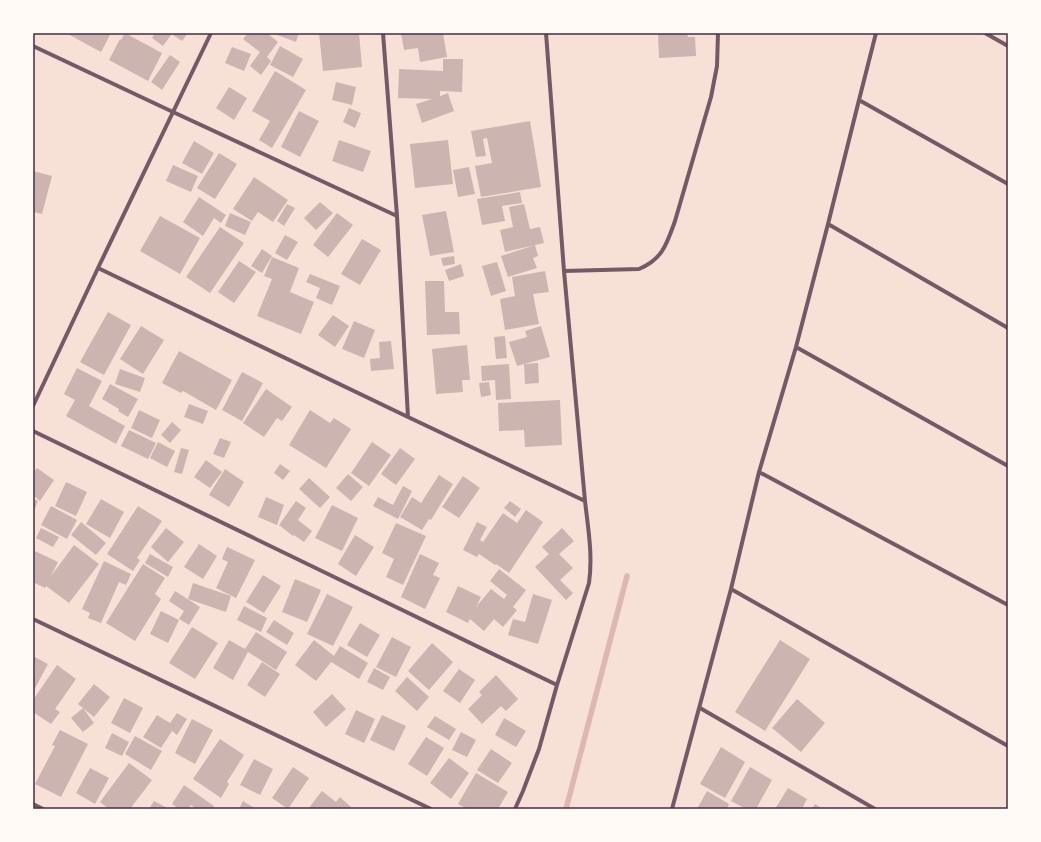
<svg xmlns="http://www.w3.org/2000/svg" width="1041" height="842" viewBox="0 0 1041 842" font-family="'Roboto Condensed',sans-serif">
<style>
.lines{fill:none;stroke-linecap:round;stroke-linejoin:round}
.stream{stroke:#dcb8b0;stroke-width:5.5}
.building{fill:#ccb4b1}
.minor{stroke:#755966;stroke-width:4}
.neatline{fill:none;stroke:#4a2c40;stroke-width:1.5}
</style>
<rect width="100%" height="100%" fill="#f7e1d7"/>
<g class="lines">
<!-- stream -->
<path class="stream" d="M566,809L627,576"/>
</g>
<!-- building -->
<path class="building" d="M66,33H111L101,52Z
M125,33L162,53L148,81L109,60L120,39L121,40Z
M155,33H168L171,35L163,46L152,38Z
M170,33H188L182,41Z
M248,33H267L278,42L267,57L271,61L261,75L250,66L260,52L243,39Z
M272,33H299L296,42Z
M319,33H359L362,67L323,71Z
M401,33H443L447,57L420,62L418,48L404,50Z
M658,33H687L688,37H695L696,56L659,58Z
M280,46L303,59L293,77L270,65Z
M232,47L251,54L244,71L225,63Z
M170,55L180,62L162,90L151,82Z
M443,59H463L462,92L440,91V96L448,93L454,111L422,123L416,104L432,99L398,98L399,69L443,71Z
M275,71L306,90L272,148L259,140L270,121L252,111Z
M336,82L356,87L352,105L332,100Z
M229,87L247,98L234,120L216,108Z
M349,108L361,113L355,128L343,122Z
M299,111L319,121L300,157L281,147Z
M530,121L541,187L481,197L475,166L492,163L487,138L483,139L486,156L476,157L471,131Z
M339,140L371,151L363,172L332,161Z
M448,140L453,184L415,188L410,144Z
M194,141L214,153L202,174L182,163Z
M219,153L237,164L215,199L197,188Z
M173,165L198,176L191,192L166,181Z
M469,167L475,194L458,197L453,170Z
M33,171L52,176L42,214L33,212Z
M254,177L288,200L273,222L258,212L252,221L233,209Z
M520,192L522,203L502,206L505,221L482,225L477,199Z
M199,197L226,215L221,223L214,218L203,236L183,222Z
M320,202L333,213L316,230L304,218Z
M287,204L295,208L284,226L277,221Z
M524,204L530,229L540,227L544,243L505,252L500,230L513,227L509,207Z
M446,211L454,252L430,256L422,215Z
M230,213L251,222L245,235L225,226Z
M337,213L353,225L328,257L313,245Z
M160,216L200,238L180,274L140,251Z
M220,227L244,243L210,293L186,277Z
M285,235L298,242L287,260L275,253Z
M362,239L381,250L360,285L341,274Z
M535,245L538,256L533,258L537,268L508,277L501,256Z
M262,249L272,256L262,273L251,266Z
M454,256L455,264L443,266L441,258Z
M272,257L299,268L290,292L314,302L301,334L257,316L272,279L264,276Z
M239,261L256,272L234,303L218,292Z
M497,262L506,291L491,296L482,266Z
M461,264L464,276L449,281L445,270Z
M545,271L549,292L533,294L539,324L505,330L500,299L515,296L512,277Z
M310,274L340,286L332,305L316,298L320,288L306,282Z
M425,281H444L445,312H459L460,334L427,335Z
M108,312L131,325L104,375L80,362Z
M333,315L349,326L335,347L318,335Z
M354,321L375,330L364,358L342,349Z
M141,326L164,340L143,374L120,359Z
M541,326L550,357L524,364L538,363L539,383L525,384L524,364L517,366L509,342L527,337L525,331Z
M505,336L507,358L496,359L494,337Z
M391,341L394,369L371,371L370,359L380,358L379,342Z
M467,345L470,380H462L463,392L436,394L432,349Z
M179,351L232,380L216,410L183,391L181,393L162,383Z
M509,364L511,399L496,400L495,380L482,381L481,366Z
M77,368L102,381L89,406L125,426L116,444L66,416L75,400L64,394Z
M120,369L145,378L140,392L115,384Z
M242,372L263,383L242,421L222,410Z
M489,382L491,395L481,397L479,383Z
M110,384L138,399L128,417L118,411L119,409L102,399Z
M266,389L292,407L282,421L277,418L264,437L243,423Z
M560,400L562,445L525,447L524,430L499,431L498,403Z
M189,404L208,411L203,424L184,417Z
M139,410L160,420L152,438L131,428Z
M310,410L330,423L334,418L351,429L326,468L289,445Z
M172,422L181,430L170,443L161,435Z
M129,430L156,443L148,459L121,446Z
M220,438L231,442L224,458L213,454Z
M158,442L175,451L167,467L150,458Z
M372,442L391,455L369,486L351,473Z
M181,448L189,450L182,474L174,472Z
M400,448L415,459L396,485L381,474Z
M206,460L222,472L210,488L194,477Z
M280,464L290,471L283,480L274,473Z
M37,468L54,480L40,501L33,495V473Z
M225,469L244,482L229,507L209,495Z
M348,474L363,487L351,501L336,488Z
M439,475L453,484L431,520L429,519L422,530L400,517L412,497L421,503Z
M463,476L480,488L459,518L442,507Z
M309,478L330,497L320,508L299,489Z
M66,482L87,492L76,516L55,506Z
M403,486L412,491L398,519L373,506L378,497L393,505Z
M266,497L284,505L277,525L258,517Z
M33,499L38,501L33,513Z
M101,499L124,512L110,538L86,524Z
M296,501L306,508L298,520L312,531L304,542L294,535L293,536L279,525Z
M510,501L521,509L515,517L504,508Z
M332,505L358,518L342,551L315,538Z
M51,506L77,520L67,539L41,525Z
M138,506L162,521L137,558L140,560L133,571L107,554Z
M526,510L543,522L509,573L496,564L495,565L479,554L477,557L463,550L477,522L487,527L480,540L483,542L503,513L517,523Z
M81,522L106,543L96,555L71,535Z
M396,523L426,536L403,585L386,577L394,559L382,553Z
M41,528L59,537L53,547L36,538Z
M166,528L184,542L168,562L151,547Z
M562,528L574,541L559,554L573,568L560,580L573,593L566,600L535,567L549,554L542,547Z
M355,535L374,547L356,576L338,564Z
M199,544L217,556L203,579L184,567Z
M74,545L99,564L69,603L46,586L45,588L33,582V554L35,551L58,562L51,576Z
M227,547L255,560L236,598L216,588L228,562L222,559Z
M150,554L173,567L168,577L145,563Z
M420,554L439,563L433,575L440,578L425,609L401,597Z
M104,561L131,574L126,585L119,582L101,623L88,618L90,613L82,609Z
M143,564L165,578L155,594L161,599L135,641L106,623Z
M499,569L526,590L513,607L517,610L503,627L494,619L484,631L470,619L468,623L446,612L458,586L481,597L476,607L491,589L504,599L507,595L490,581Z
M263,575L281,586L264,613L246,602Z
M295,579L321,590L307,622L282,612Z
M193,583L231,596L226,612L188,599Z
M175,591L200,607L189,625L179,619L184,611L169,601Z
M327,594L353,607L333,646L307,634Z
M533,594L552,600L538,644L508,635L513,619L525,622Z
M244,606L267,618L261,632L237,620Z
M161,611L179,620L168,643L150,634Z
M274,620L294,633L287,645L266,632Z
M360,623L380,635L367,657L347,645Z
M192,627L218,643L195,679L169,663Z
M256,632L287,652L276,670L248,652L233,680L213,668L229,640L245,649Z
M392,637L411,647L396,677L376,667Z
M314,640L334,656L340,646L368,663L359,679L331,662L316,681L295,665Z
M780,640L810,659L765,731L735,712Z
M432,643L453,662L429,690L408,671Z
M33,656L48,664L33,692Z
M262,662L280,674L265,697L247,685Z
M57,665L76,679L55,709L60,712L51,724L33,712V700Z
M374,668L390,677L383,690L367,682Z
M459,669L475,680L460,703L443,691Z
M496,675L518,699L506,711L501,706L482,724L468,709L482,695L479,692Z
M407,677L429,697L417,711L395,691Z
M94,684L110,697L94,717L78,704Z
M332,694L346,709L326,727L313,712Z
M124,698L143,708L130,733L111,723Z
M797,699L825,723L801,752L772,728Z
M83,708L94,723L83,732L71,718Z
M356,710L375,719L364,743L345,734Z
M177,713L187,719L177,735L172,731L161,748L143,737L157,715L170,723Z
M382,715L406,726L394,751L370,740Z
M435,716L456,729L449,740L427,727Z
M504,718L526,731L516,747L495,735Z
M192,719L213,730L195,764L175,753Z
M60,730L88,744L61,797L35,784L55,746L52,745Z
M461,732L476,740L467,757L452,750Z
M112,733L129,742L122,756L105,748Z
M135,736L162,751L151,770L125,754Z
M426,737L444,748L427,776L408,764Z
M220,739L244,755L227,782L229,784L221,798L193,779Z
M721,747L745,762L725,798L700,784Z
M491,749L512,763L498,783L477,770Z
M449,758L469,773L451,799L430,783Z
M254,759L273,769L260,795L240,785Z
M129,763L152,780L130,809H109L100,802Z
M293,767L309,778L288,809L272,798Z
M750,767L772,780L756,809H746L731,801Z
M90,768L109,778L95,804L76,793Z
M476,773L508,792L498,809H467L458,804Z
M184,785L214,806L212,809H197L191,805L188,809H179L172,804Z
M788,788L807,799L802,809H775Z
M322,791L336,802L340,797L351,807L350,808L353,809H308Z
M707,791L729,804L727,809H697Z
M154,801L169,809H149Z
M243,801L256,809H239Z
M815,804L823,809H812Z"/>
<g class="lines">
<!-- minor -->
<path class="minor" d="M383,33L397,216L408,417
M546,33L564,271L585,501
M985,33L1008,46
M33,46L173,112L397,216
M859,100L1008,184
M828,224L1008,328
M98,268L408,417L585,501C588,528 593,555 589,583L557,685L539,749L523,791L515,809
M564,271L639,269C663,259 667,243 675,221L711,97L717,66L718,33
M796,347L1008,466
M33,406L98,268L211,33
M33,431L557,685
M759,472L1008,605
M731,589L1008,746
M33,619L431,809
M700,708L875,809
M33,804L43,809
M672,809L731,589L759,472L796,347L828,224L859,100L876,33"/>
</g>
<!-- border -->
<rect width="1041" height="842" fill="none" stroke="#fffaf5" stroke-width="68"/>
<rect x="34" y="34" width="973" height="774" class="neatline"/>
</svg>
